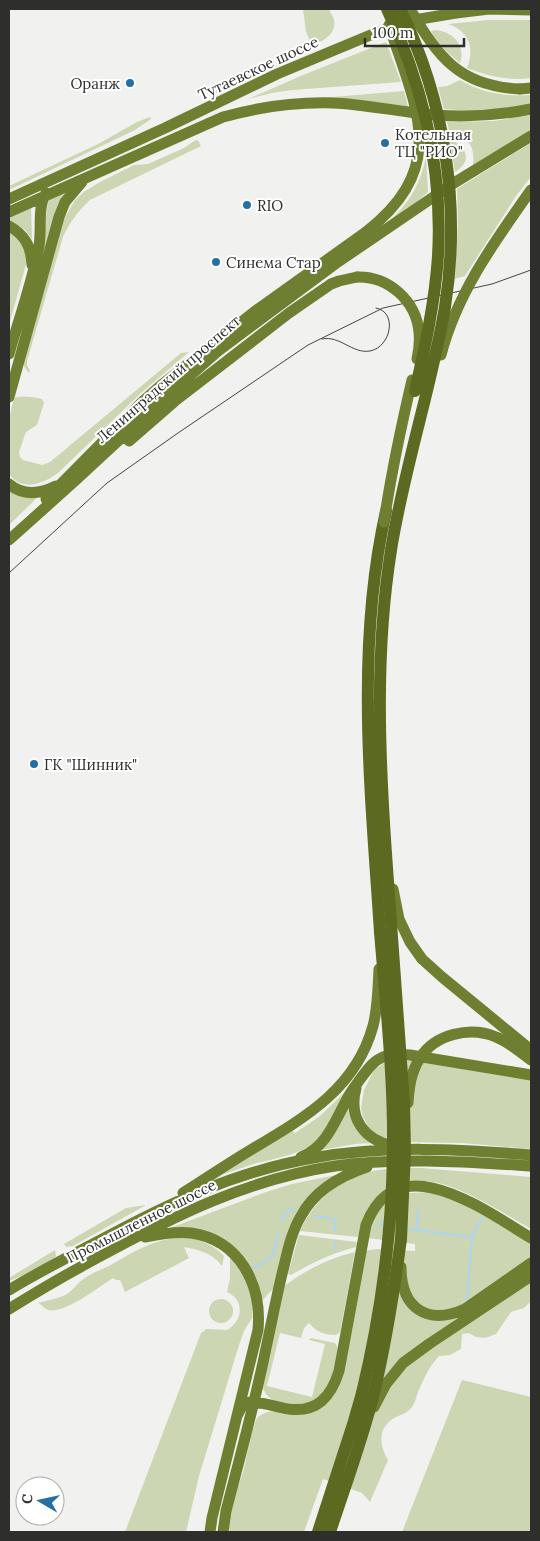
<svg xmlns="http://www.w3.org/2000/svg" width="540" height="1541" viewBox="0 0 540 1541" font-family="Lora,serif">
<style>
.green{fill:#cdd6b2}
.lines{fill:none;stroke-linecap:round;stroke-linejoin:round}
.stream{stroke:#acd5f6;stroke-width:2}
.major{stroke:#6e7f31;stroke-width:11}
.highway{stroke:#5b6a20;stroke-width:12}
.tram{stroke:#454544;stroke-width:1}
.major-bridge{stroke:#6e7f31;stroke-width:11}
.highway-bridge{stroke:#5b6a20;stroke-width:12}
.poi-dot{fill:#2470a3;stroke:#fff;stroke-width:2}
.labels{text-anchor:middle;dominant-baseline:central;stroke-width:4;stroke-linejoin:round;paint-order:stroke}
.street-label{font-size:15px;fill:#2e2e2d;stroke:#fff}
.poi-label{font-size:15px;fill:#2e2e2d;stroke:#fff;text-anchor:start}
</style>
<rect width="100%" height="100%" fill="#f1f2ef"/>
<!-- green -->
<path class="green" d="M303,9H329C330,12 333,16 334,20C337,33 323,44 311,43L306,32Z
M488,20H531V78C508,81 488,76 467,68C475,48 469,31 448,24Z
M436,30C453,32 466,45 460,63C449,54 437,44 431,31Z
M386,42L401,82L292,90L272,93L248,99L303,75Z
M269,64L268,70L211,95L213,89Z
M460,80C482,93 506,97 531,95V104C503,109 474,112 444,109L438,87L447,86Z
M404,91L408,107L321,98Z
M531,115V130L473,165C475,147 469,136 450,133L447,122L494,121Z
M150,117L151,119L135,130L9,190V186L98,144L137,122Z
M198,140L201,146L90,200C78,211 70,222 63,237L27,361V365L30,371L29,373L24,366V359L63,221L75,200L85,191L102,181L134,165L148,164L184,148L194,141Z
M452,140C468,148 472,162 455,172L450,141Z
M531,143V177L516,196L465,276L454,279L458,226L457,189Z
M426,157L428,192L404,213L384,226C408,205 419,188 426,157Z
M70,190L43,253C45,235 45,216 49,198Z
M31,206L32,239L25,230L9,220V217Z
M9,232L22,240L27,261L9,325Z
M189,352L140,394L58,473C43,484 22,492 9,474V419L14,398C23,395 33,397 42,399L44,403L37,425L26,432L19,452L20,457L23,460L42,465L50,462L181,353Z
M9,491L18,496L38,497L9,525Z
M411,1061L531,1079V1149L462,1143L399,1142L383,1139L371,1131L363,1117L361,1108L364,1090L374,1070L386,1062Z
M350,1087C340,1103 330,1130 315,1142C299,1155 277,1158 257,1163C245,1167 233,1171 221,1175L292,1130L295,1133L320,1116Z
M351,1098L372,1143L355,1144L321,1150Z
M421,1168L531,1177V1229C503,1213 452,1179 420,1181C415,1182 410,1183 405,1184C391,1187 378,1193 370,1205C364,1215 361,1226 358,1237L300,1231C315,1198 343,1176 379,1170C392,1168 407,1168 421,1168Z
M336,1175L297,1212L288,1230L273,1289L262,1301L257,1280L251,1268L243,1257L170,1228L266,1192L292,1184Z
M430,1192L460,1202L531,1242V1301L524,1308L511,1312L496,1334L485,1338L476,1337L469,1333L462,1334L461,1349L450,1355L439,1356C429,1366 424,1379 418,1392C416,1397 415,1403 412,1407C407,1413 403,1414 396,1417C377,1427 379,1445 388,1460L370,1502L362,1493L323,1479L304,1532H229C227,1511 237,1491 243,1472C248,1454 250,1435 257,1418C274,1403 282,1419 298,1414C309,1411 322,1401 333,1396L364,1251L377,1249L415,1251V1244L367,1238L368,1232L382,1204L409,1193Z
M146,1205L73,1246L66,1247L64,1244L126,1208Z
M299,1235L357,1242L356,1247C332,1253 312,1263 291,1275L288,1274Z
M188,1237C202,1241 214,1245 224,1256L222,1266C212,1253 200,1250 184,1247L189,1258L125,1292L120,1280H116L113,1278C99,1287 65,1314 48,1310C45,1309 42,1305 38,1303C48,1300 58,1299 67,1294C73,1290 76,1285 81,1281C89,1274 100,1270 109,1266C137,1250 154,1238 188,1237Z
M55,1250L56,1256L54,1258L27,1274L9,1281V1278Z
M355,1252L340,1332L336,1335C325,1335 316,1332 309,1323L304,1328L301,1338L280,1333L267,1386L312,1397L325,1344L309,1340L311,1338L335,1343L337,1346C338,1360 330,1388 319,1397C303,1410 268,1408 262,1386L284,1286C306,1270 329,1258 355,1252Z
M230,1256L245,1277L252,1300V1318L244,1331L239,1345L199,1476L186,1532H125L201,1333L206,1329L227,1330C243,1321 245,1300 227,1292L230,1278Z
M209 1311a12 12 0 1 1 24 0a12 12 0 1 1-24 0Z
M462,1380L531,1397V1532H402Z"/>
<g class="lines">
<!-- stream -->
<path class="stream" d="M418,1210L417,1230L471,1237
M315,1216L335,1219V1232
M282,1220L285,1213L291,1210L295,1211
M379,1224L385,1225
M407,1229L417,1230
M335,1242L336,1251
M254,1268L273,1256L278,1234
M467,1301L472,1237L482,1218"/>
<!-- major -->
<path class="major" d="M520,89L531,88
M9,199L165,128L277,74L373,34L414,20L456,13L489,9L531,10
M9,212L223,117C259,107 296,102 333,103C358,104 384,109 409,112C449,118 491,117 531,109
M9,226C25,235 31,246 32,265
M9,354C19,318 32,283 39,246C42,229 37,208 46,193
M9,397L59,217L65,202L82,182
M129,441L175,401L289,313L331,284L339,281L357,277
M9,484C23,496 40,494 56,486
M46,499L142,402L160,386L254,312L366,232
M9,540L77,479L171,392L218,351L335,264L454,183L531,136
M393,889L399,919L410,942L422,959L442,977L531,1050
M356,1088C348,1118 364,1140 393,1146
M301,1157C326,1147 334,1123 346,1101C350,1092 356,1085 361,1078C367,1070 373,1061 383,1057C392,1054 401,1054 410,1055L531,1075
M183,1193C207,1178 230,1162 254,1148C306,1117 356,1088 373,1026C378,1007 378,988 379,969
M145,1237C160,1234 176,1231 191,1233C240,1240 262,1285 258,1330L212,1518L210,1532
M401,1267C401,1308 427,1326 465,1309L531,1263
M9,1290C37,1273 66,1258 95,1243C165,1205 233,1172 313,1158C385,1145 458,1149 531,1155
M9,1309C38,1291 67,1274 97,1258C174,1216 248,1179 335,1166C400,1157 466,1162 531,1166
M374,1407L386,1384L403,1363L429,1344L531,1276
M237,1416L242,1406L250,1402C263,1402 276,1407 288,1409C317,1413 331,1397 339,1371L366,1225C397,1144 484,1210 531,1238
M223,1532L226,1511C240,1457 255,1403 266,1348C272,1321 277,1293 284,1266C288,1249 292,1231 301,1216C315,1190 340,1176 367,1167"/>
<!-- highway -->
<path class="highway" d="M386,854C379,752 375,651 391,550
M380,932C371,793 355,649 386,511
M318,1532L354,1421L362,1393
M330,1532C345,1486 362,1441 374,1393C386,1342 394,1291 401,1239"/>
<!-- tram -->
<path class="tram" d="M322,339C340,335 352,354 370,351C391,347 398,312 376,308
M9,573L107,483L178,433L308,345L383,308L492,284L531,270"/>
<!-- major-bridge -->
<path class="major-bridge" d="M410,9C438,57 459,86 520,89
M366,232C450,166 416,109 389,25
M357,277C389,276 416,301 419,332C420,341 419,350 417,359
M441,355C457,293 495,241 531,190
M384,522C391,474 401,427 412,380
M408,1103C409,1087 411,1072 420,1058C435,1034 470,1026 496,1037C509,1042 520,1052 531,1060"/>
<!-- highway-bridge -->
<path class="highway-bridge" d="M387,9C423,86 443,170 438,256C435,302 425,347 415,391
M391,550C404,468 431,389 445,307C461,205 445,101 400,9
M386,854L404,1103L405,1152L401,1239
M362,1393C381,1314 392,1233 393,1152C394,1079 386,1005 380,932"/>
</g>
<!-- markers -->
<g class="poi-dot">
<circle cx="130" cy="83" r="5"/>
<circle cx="385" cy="143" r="5"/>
<circle cx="247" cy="205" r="5"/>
<circle cx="216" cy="262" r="5"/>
<circle cx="34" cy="764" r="5"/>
</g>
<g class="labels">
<!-- street labels -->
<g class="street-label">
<text transform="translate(258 68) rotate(-25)">Тутаевское шоссе</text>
<text transform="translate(168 379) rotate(-41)">Ленинградский проспект</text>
<text transform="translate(141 1221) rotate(-27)">Промышленное шоссе</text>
</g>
<!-- poi labels -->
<g class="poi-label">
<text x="120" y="83" text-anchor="end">Оранж</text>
<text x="395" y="134">Котельная<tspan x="395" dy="17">ТЦ "РИО"</tspan></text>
<text x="257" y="205">RIO</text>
<text x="226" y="262">Синема Стар</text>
<text x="44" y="764">ГК "Шинник"</text>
</g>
</g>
<!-- border -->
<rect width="540" height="1541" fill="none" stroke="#2e2e2d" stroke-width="20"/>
<!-- north arrow -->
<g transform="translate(40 1501) rotate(279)"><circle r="24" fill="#ffffff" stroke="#ababab"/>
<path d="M0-4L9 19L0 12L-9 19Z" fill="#2470a3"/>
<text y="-8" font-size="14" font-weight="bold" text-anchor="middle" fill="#2e2e2d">С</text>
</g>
<!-- scale -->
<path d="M365 38v8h99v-8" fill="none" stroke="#2e2e2d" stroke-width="2.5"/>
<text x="372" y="38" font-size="15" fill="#2e2e2d" stroke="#ffffff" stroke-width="4" paint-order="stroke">100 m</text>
</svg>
